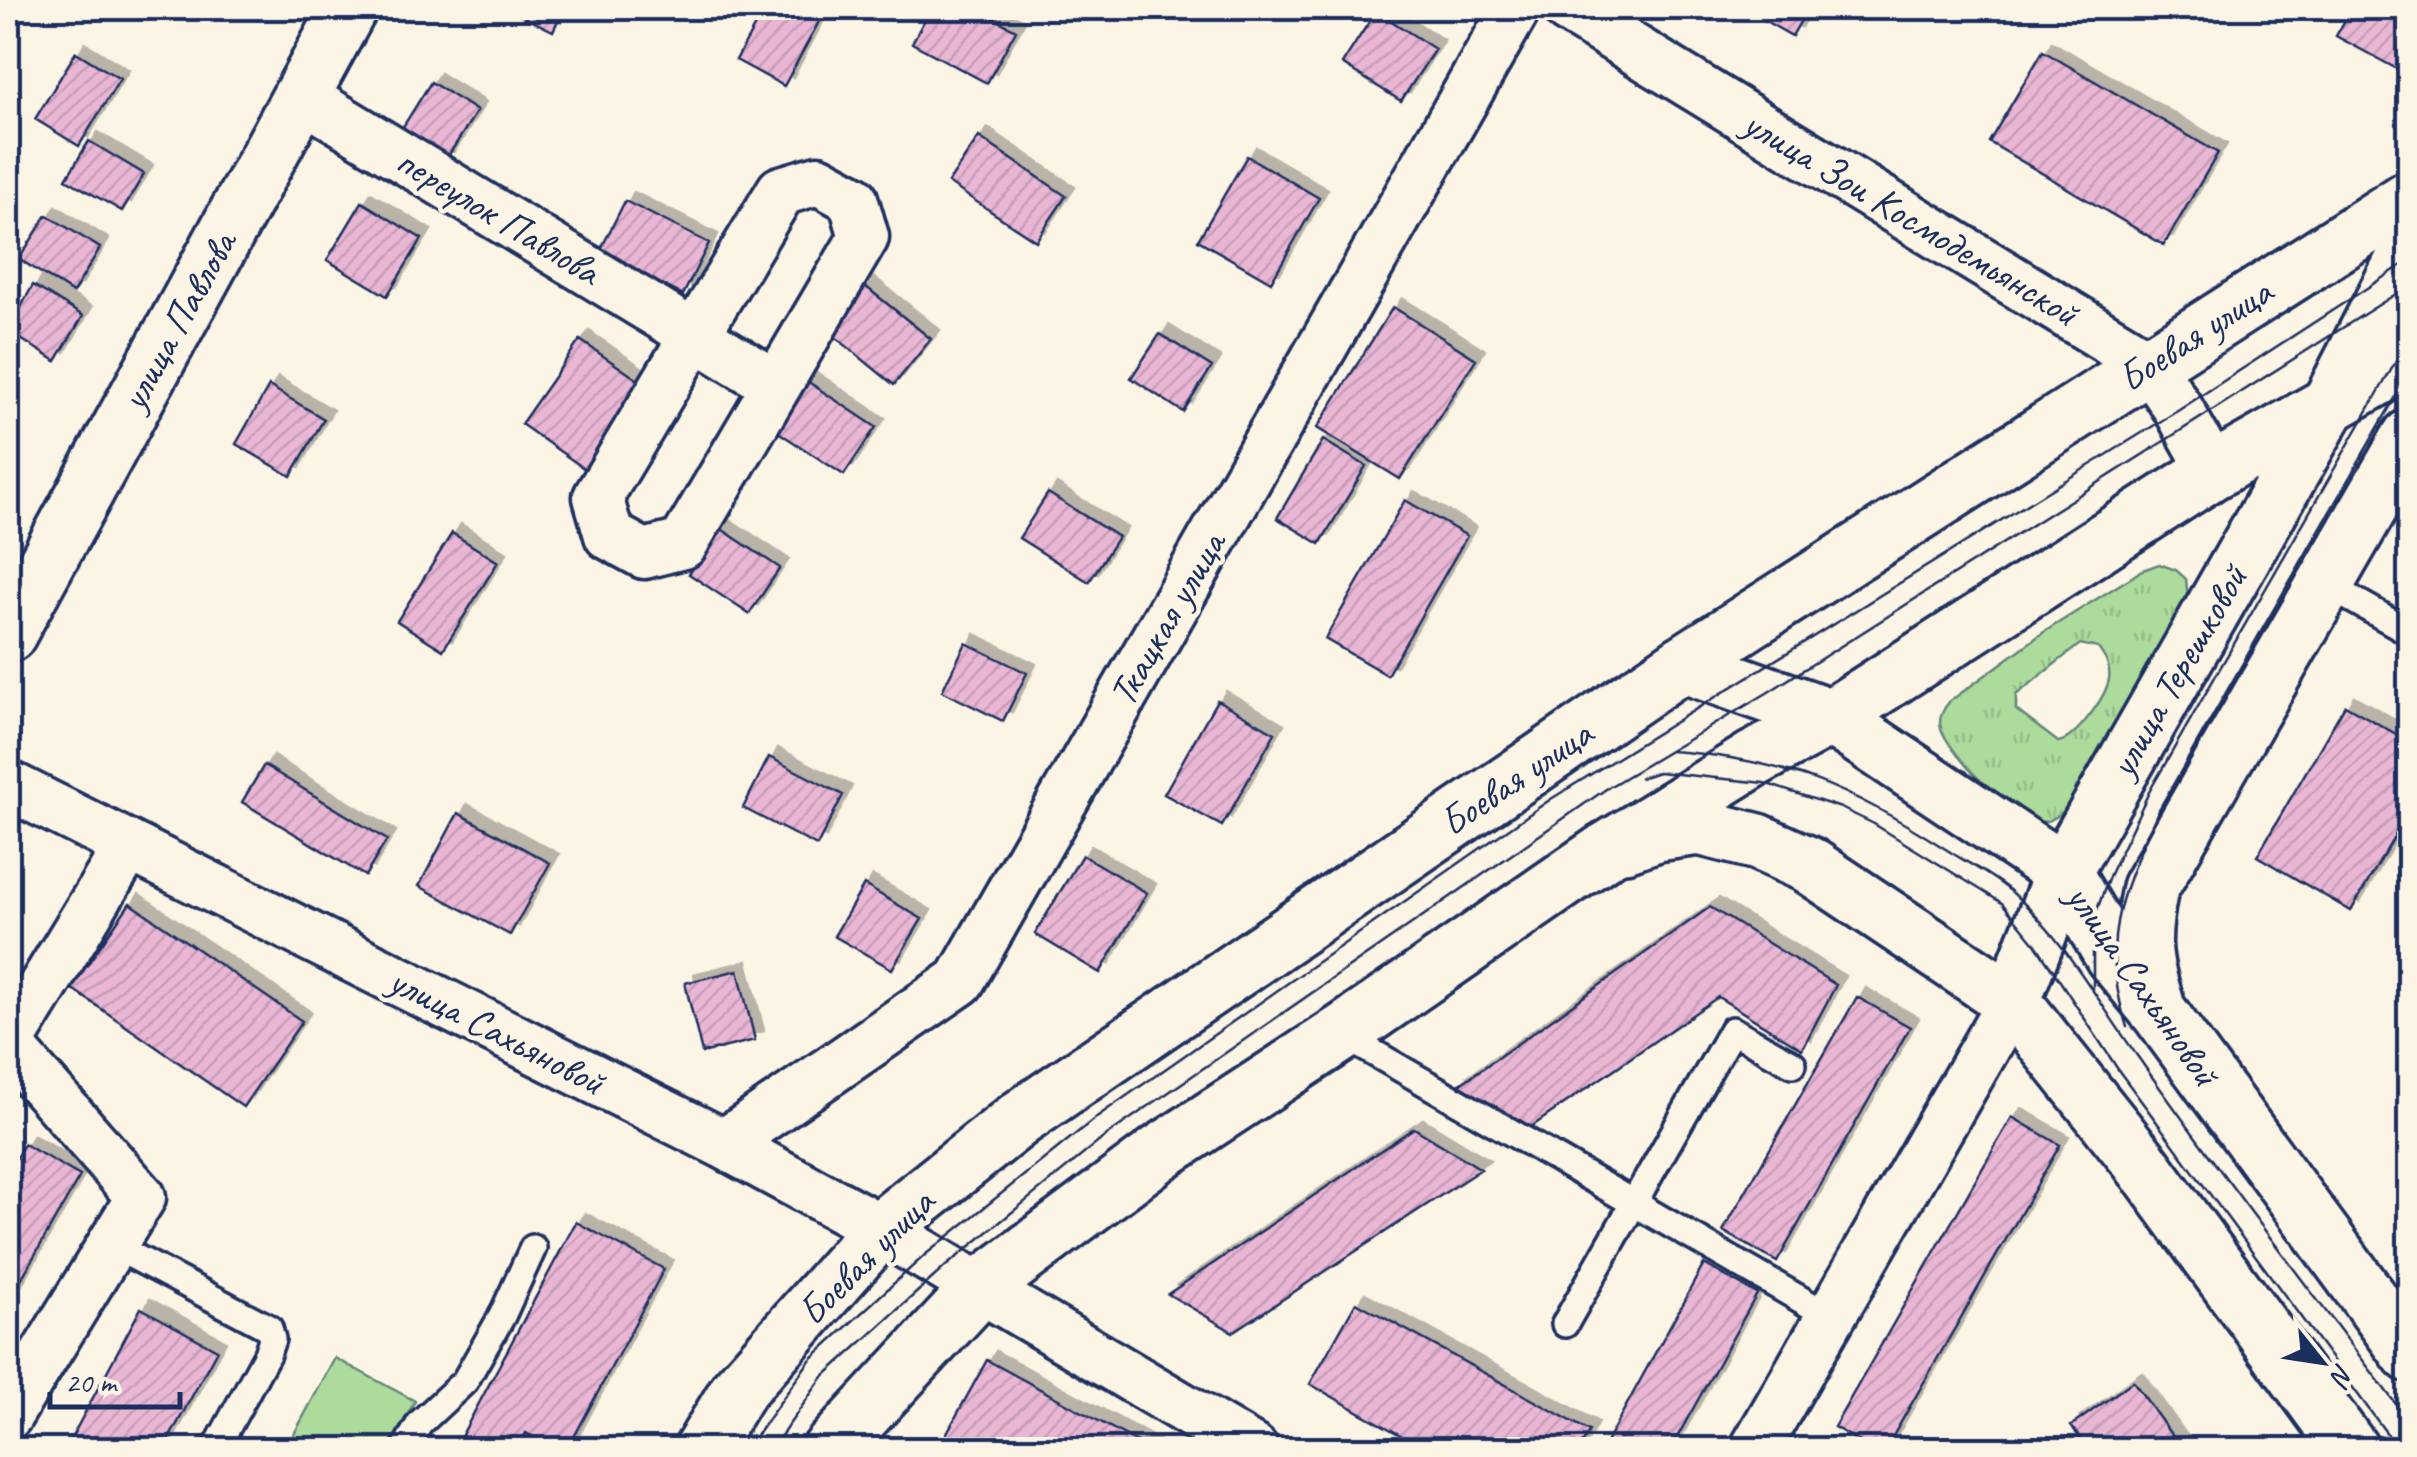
<svg xmlns="http://www.w3.org/2000/svg" width="2417" height="1457" viewBox="0 0 2417 1457" font-family="Caveat,sans-serif">
<style>
.grass{fill:url(#grass-tufts);stroke:#64857c;stroke-width:2.5;fill-rule:evenodd}
.pitch{fill:#addb9b;stroke:#64857c;stroke-width:2.5}
.building{fill:url(#building-hatch);stroke:#1b2f5e;stroke-width:2.5;filter:url(#shadow)}
.lines{fill:none;stroke-linecap:round;stroke-linejoin:round}
.service-casing{stroke:#1b2f5e;stroke-width:32}
.minor-casing{stroke:#1b2f5e;stroke-width:55}
.tertiary-casing{stroke:#1b2f5e;stroke-width:62}
.secondary-casing{stroke:#1b2f5e;stroke-width:62}
.primary-casing{stroke:#1b2f5e;stroke-width:62}
.service{stroke:#fcf5e5;stroke-width:25}
.minor{stroke:#fcf5e5;stroke-width:48}
.tertiary{stroke:#fcf5e5;stroke-width:55}
.secondary{stroke:#fcf5e5;stroke-width:55}
.primary{stroke:#fcf5e5;stroke-width:55}
.tram{stroke:#1b2f5e;stroke-width:2.5}
.labels{text-anchor:middle;dominant-baseline:central;stroke-width:9;stroke-linejoin:round;paint-order:stroke}
.street-label{font-size:40px;fill:#1b2f5e;stroke:#fcf5e5}
</style>
<defs>
<pattern id="grass-tufts" width="24" height="20" patternUnits="userSpaceOnUse" patternTransform="scale(2.5)"><rect width="24" height="20" fill="#addb9b"/><path d="M3 7l-1-3M5 7V3M7 7l1-3M15 17l-1-3M17 17v-4M19 17l1-3" fill="none" stroke="#94bc88"/></pattern>
<pattern id="building-hatch" width="6" height="6" patternUnits="userSpaceOnUse" patternTransform="scale(2.5)"><rect width="6" height="6" fill="#e9b6d4"/><path d="M-1 1l2-2M0 6l6-6M5 7l2-2" fill="none" stroke="#c79db8"/></pattern>
<filter id="shadow"><feDropShadow dx="9" dy="-9" stdDeviation="0" flood-color="#0004"/></filter>
</defs>
<rect width="100%" height="100%" fill="#fcf5e5"/>
<filter id="ink" filterUnits="userSpaceOnUse"><feTurbulence type="fractalNoise" baseFrequency=".01" numOctaves="2"/><feDisplacementMap in="SourceGraphic" scale="20" xChannelSelector="R" yChannelSelector="G"/><feConvolveMatrix kernelMatrix="1 2 1 2 8 2 1 2 1" color-interpolation-filters="sRGB"/></filter>
<g filter="url(#ink)">
<!-- grass -->
<path class="grass" d="M2159,564L2176,570L2186,579L2188,599L2070,808C2062,813 2052,821 2043,822C2017,824 1941,747 1940,723C1940,714 1944,708 1949,702L2044,632L2143,570ZM2080,644L2098,648C2105,658 2111,666 2109,679C2106,697 2075,740 2058,742L2016,710V695Z"/>
<!-- pitch -->
<path class="pitch" d="M335,1358L415,1401L388,1449H286Z"/>
<!-- building -->
<path class="building" d="M506,8H564L553,31Z
M765,8H801L821,18L784,86L736,60Z
M931,8H974L1016,30L987,83L912,43Z
M1742,8H1808L1792,36Z
M2352,8H2410V76L2336,36Z
M1376,11L1435,49L1401,101L1342,64Z
M2043,51L2218,153L2164,245L1989,142Z
M76,52L120,79L79,146L35,119Z
M431,82L477,111L445,161L399,133Z
M979,137L1066,196L1036,241L948,183Z
M89,141L144,174L122,211L66,179Z
M1247,156L1319,198L1271,282L1198,240Z
M625,201L709,243L683,295L599,253Z
M362,202L422,239L387,296L327,260Z
M47,215L100,248L73,293L19,259Z
M33,285L83,316L56,361L8,331Z
M865,286L931,339L894,385L828,331Z
M1393,307L1476,359L1400,479L1317,428Z
M1160,334L1212,367L1183,412L1131,378Z
M580,340L644,384L585,469L521,424Z
M807,381L876,427L844,475L775,430Z
M269,386L324,419L291,476L236,444Z
M1323,440L1366,466L1320,544L1277,518Z
M1048,493L1118,537L1089,582L1019,538Z
M1405,500L1467,536L1387,675L1325,639Z
M720,528L780,568L749,614L689,574Z
M452,533L498,562L443,650L397,621Z
M966,643L1027,673L1003,721L942,691Z
M1217,700L1275,733L1222,826L1164,794Z
M2345,705L2410,742V810L2351,911L2257,856Z
M769,757L843,795L817,846L743,808Z
M264,765L387,840L365,876L242,802Z
M458,813L550,863L510,935L419,886Z
M1082,855L1147,893L1100,973L1035,934Z
M864,885L922,919L892,969L834,936Z
M130,903L302,1021L243,1107L71,988Z
M1710,907L1836,985L1802,1049L1718,997L1531,1127L1459,1085Z
M738,970L755,1040L702,1053L685,983Z
M1857,997L1910,1027L1777,1262L1723,1231Z
M2012,1117L2060,1145L1885,1450H1874L1834,1427Z
M1414,1128L1481,1169L1233,1332L1168,1294Z
M24,1144L80,1176L8,1302V1172Z
M576,1222L664,1269L567,1450H556L526,1433L517,1450H454Z
M1704,1264L1757,1294L1670,1450H1602Z
M1356,1302L1589,1431L1579,1450H1427L1310,1384Z
M141,1308L217,1350L163,1450H65Z
M987,1360L1152,1450H960L943,1440Z
M2133,1381L2182,1450H2065L2080,1438L2071,1426Z"/>
<g class="lines">
<defs>
<path id="service" d="M2325,584L2410,632
M1341,1034L1831,1317
M112,1245L269,1328L272,1339L267,1354L215,1450
M1565,1324L1732,1030L1793,1064
M404,1450L420,1423L465,1381L502,1316L533,1248"/>
<path id="minor" d="M1567,8L2149,364L2179,410L2213,471
M301,96L775,384
M818,180L853,199L864,237L683,544L644,554L609,535L598,497L781,191Z
M8,785L724,1144L881,1229L1254,1450
M8,1044L128,847
M8,1045L141,1197L8,1415
M724,1144L960,981L1516,8
M1754,1450L2012,1001"/>
<path id="tertiary" d="M8,634L349,8"/>
<path id="secondary" d="M1682,664L1831,717L2063,872L2113,956L2159,1012L2410,1354
M1625,844L1657,833L1699,827L1758,842L1809,865L2012,1001L2138,1159L2351,1450
M2012,1001L2063,872L2330,404L2410,248
M2156,1004C2141,957 2140,938 2150,888L2410,437"/>
<path id="primary" d="M702,1450L738,1390L881,1229L1019,1119L1682,664L2410,198
M830,1450L981,1287L1161,1152L1341,1034L1604,852L1752,760L1831,717L2213,471L2410,359"/>
</defs>
<!-- service casing -->
<use href="#service" class="service-casing"/>
<!-- minor casing -->
<use href="#minor" class="minor-casing"/>
<!-- tertiary casing -->
<use href="#tertiary" class="tertiary-casing"/>
<!-- secondary casing -->
<use href="#secondary" class="secondary-casing"/>
<!-- primary casing -->
<use href="#primary" class="primary-casing"/>
<!-- service -->
<use href="#service" class="service"/>
<!-- minor -->
<use href="#minor" class="minor"/>
<!-- tertiary -->
<use href="#tertiary" class="tertiary"/>
<!-- secondary -->
<use href="#secondary" class="secondary"/>
<!-- primary -->
<use href="#primary" class="primary"/>
<!-- tram -->
<path class="tram" d="M1670,751C1785,759 1848,787 1944,848C1967,863 1994,876 2014,894C2065,940 2098,1002 2138,1057C2225,1181 2319,1301 2410,1423
M1640,778L1658,772L1764,783L1841,808L1874,824L2002,903L2035,943L2119,1071L2399,1450
M2093,990V921L2110,874L2149,792L2410,337
M2127,1027C2098,938 2122,892 2158,811L2410,372
M746,1450L810,1360L925,1255L1098,1116L1551,799L2179,410L2410,260
M771,1450L822,1378L946,1266L1107,1135L1609,787L1767,693L2410,285"/>
</g>
</g>
<g class="labels">
<!-- street labels -->
<g class="street-label">
<text transform="translate(498 216) rotate(31)">переулок Павлова</text>
<text transform="translate(1911 218) rotate(31)">улица Зои Космодемьянской</text>
<text transform="translate(178 321) rotate(-61)">улица Павлова</text>
<text transform="translate(2195 335) rotate(-33)">Боевая улица</text>
<text transform="translate(1167 619) rotate(-60)">Ткацкая улица</text>
<text transform="translate(2178 671) rotate(-60)">улица Терешковой</text>
<text transform="translate(1516 778) rotate(-34)">Боевая улица</text>
<text transform="translate(2143 985) rotate(55)">улица Сахьяновой</text>
<text transform="translate(497 1031) rotate(27)">улица Сахьяновой</text>
<text transform="translate(866 1257) rotate(-45)">Боевая улица</text>
</g>
</g>
<!-- margin -->
<rect width="2417" height="1457" fill="none" stroke="#fcf5e5" stroke-width="40"/>
<rect x="20" y="20" width="2377" height="1417" fill="none" stroke="#1b2f5e" stroke-width="4" filter="url(#ink)"/>
<!-- north arrow -->
<g transform="translate(2322 1362) rotate(120)" stroke="#fcf5e5" stroke-width="8" paint-order="stroke">
<path d="M0-8L18 38L0 25L-18 38Z" fill="#1b2f5e"/>
<text y="-15" font-size="28" font-weight="bold" text-anchor="middle" fill="#1b2f5e">N</text>
</g>
<!-- scale -->
<path d="M50 1392v15h130v-15" fill="none" stroke="#1b2f5e" stroke-width="5"/>
<text x="65" y="1392" font-size="30" fill="#1b2f5e" stroke="#fcf5e5" stroke-width="8" paint-order="stroke">20 m</text>
</svg>
